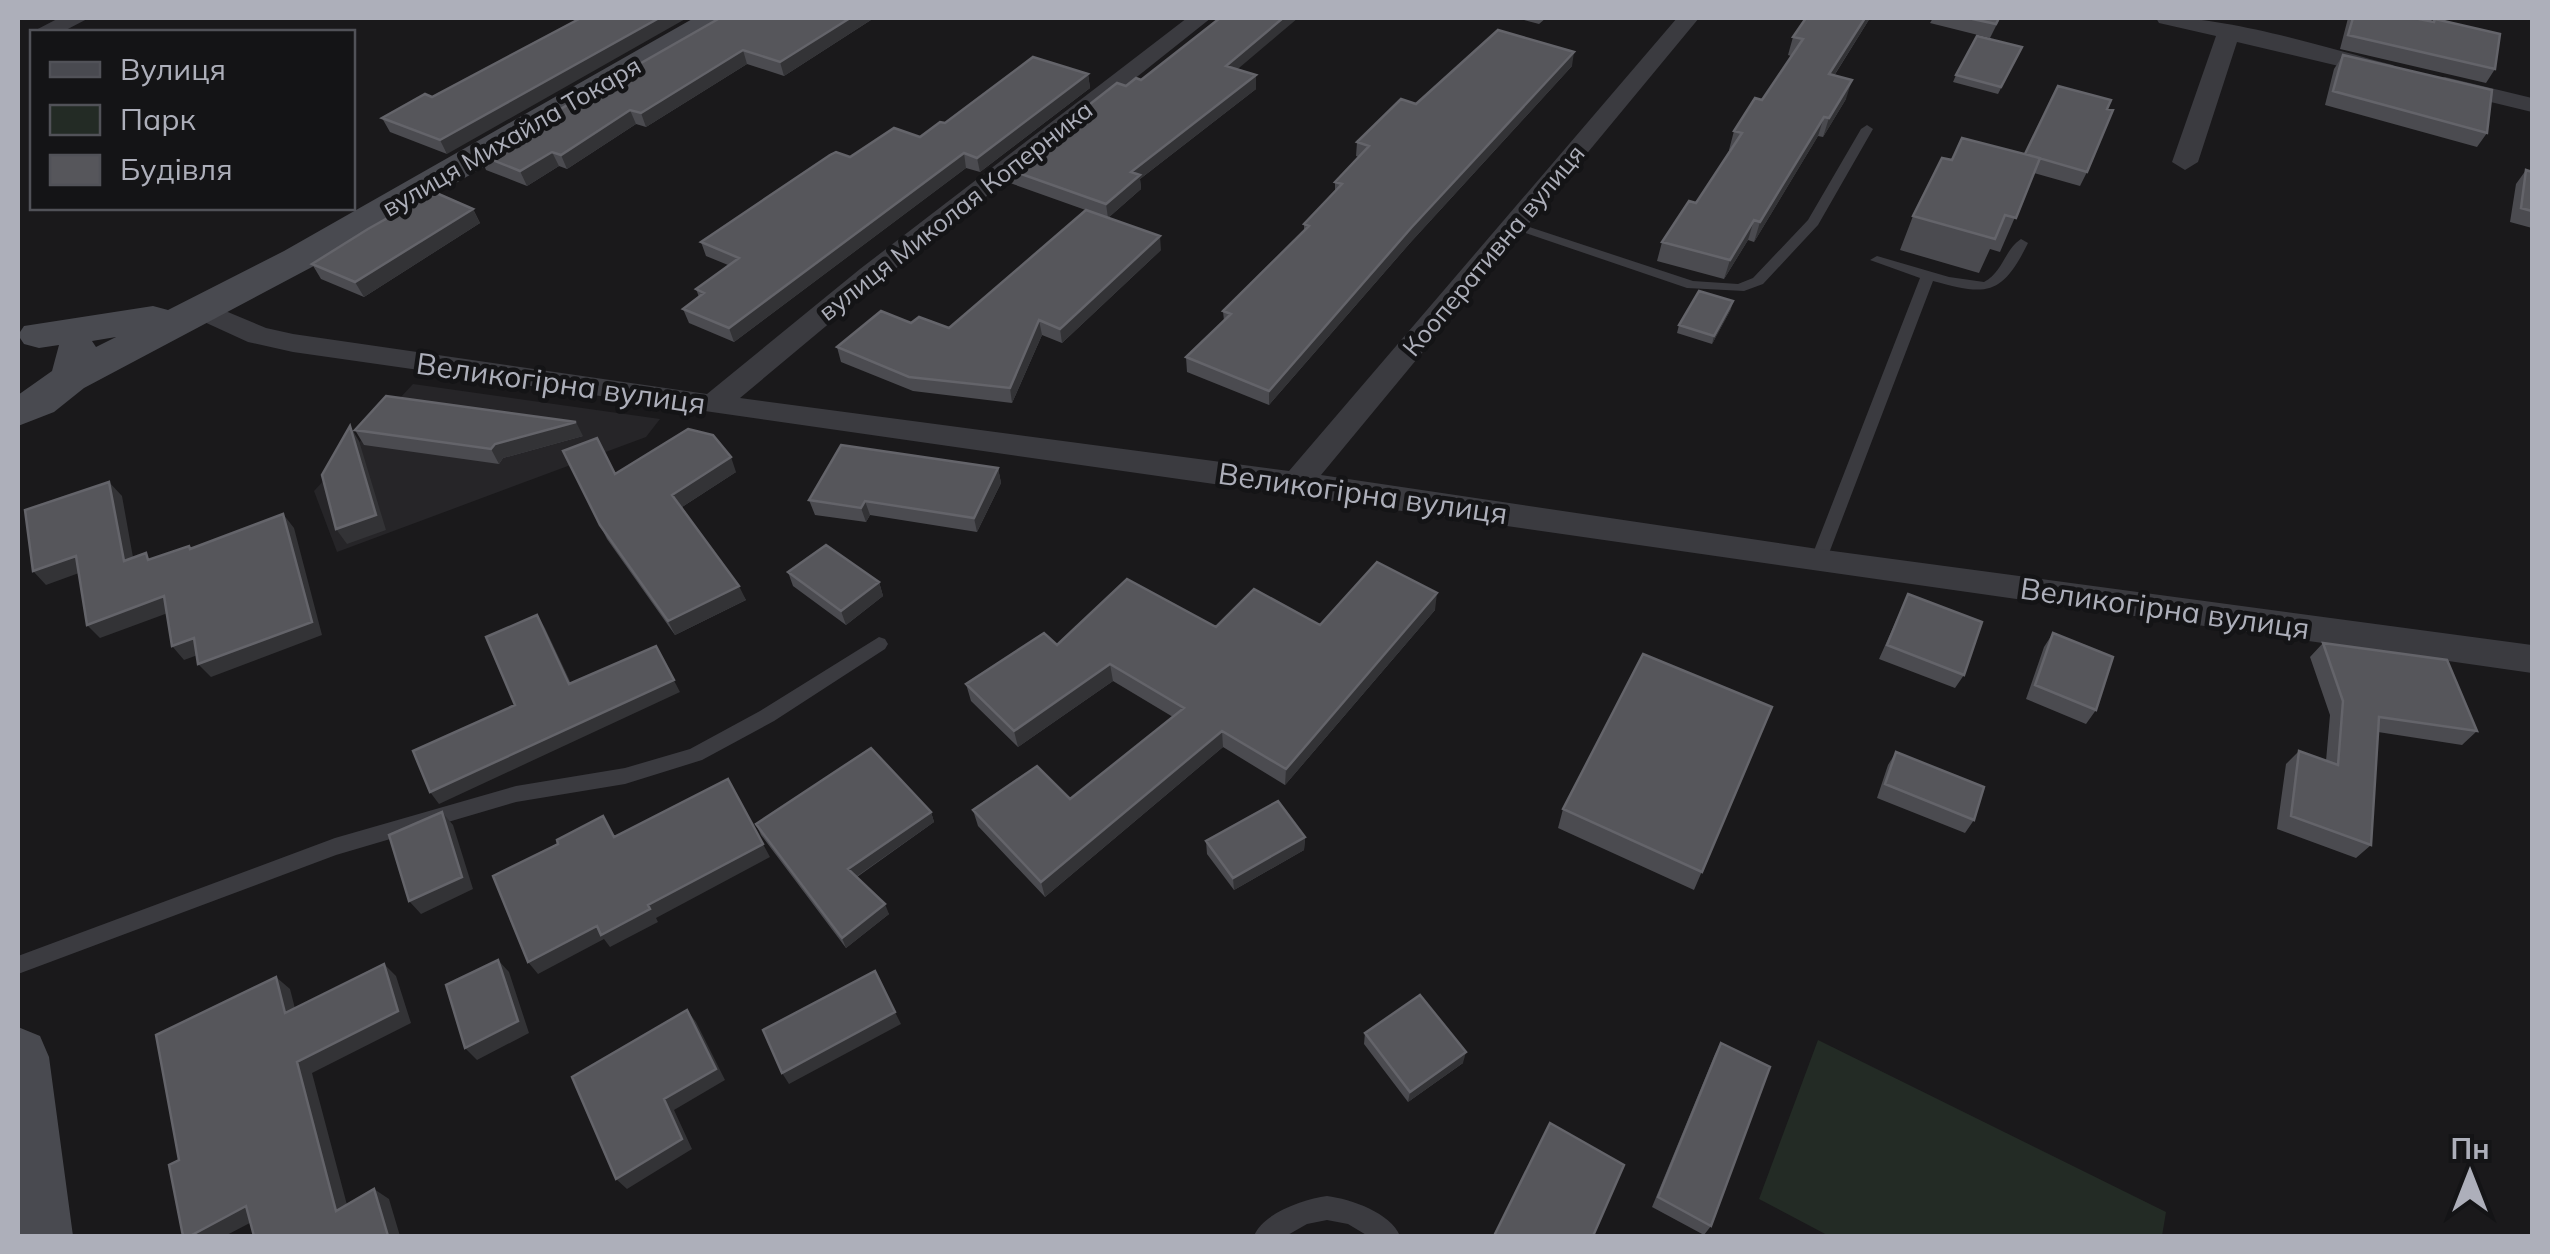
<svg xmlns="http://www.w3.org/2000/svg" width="2550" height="1254" viewBox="0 0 2550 1254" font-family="Mulish,sans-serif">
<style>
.built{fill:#262528}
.green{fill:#232b25}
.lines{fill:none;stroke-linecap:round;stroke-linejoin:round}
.lane{fill:#3b3b40;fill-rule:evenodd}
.street{fill:#3b3b40;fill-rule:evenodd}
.secondary{fill:#494a50;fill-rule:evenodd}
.wall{fill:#4b4b50}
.shaded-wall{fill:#333336}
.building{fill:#56565b;stroke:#64646a;stroke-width:2.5}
.labels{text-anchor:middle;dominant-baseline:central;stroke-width:9;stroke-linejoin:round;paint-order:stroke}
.far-street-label{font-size:25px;fill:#adafba;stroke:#141416}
.street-label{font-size:30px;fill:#adafba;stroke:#141416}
</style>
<rect width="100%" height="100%" fill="#1a191b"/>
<!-- built -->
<path class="built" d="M413,384L660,419L646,437L337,552L314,491Z"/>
<!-- green -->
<path class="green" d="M1818,1040L2166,1212L2162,1236H1829L1759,1199Z"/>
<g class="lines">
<!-- lane -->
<path class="lane" d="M1867,125L1873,129L1818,225L1763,284L1744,291L1687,288L1505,226L1512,222L1517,223L1693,281L1738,284L1753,278L1808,220L1861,129Z
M2021,239L2028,243C2002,296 1987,296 1933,281L1826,561L1818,567L1812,565L1810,561L1920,278L1870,260L1877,256L1949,277L1984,282C2003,272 2005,249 2021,239Z
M879,637L885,639L888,644L885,649L774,721L702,760L625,784L516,802L336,855L18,974V956L335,838L516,786L625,768L690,749L760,711Z
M1327,1196C1351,1199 1391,1213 1400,1236H1368L1348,1224L1327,1220L1307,1224L1286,1236H1254C1263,1213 1304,1199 1327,1196Z"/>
<!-- street -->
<path class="street" d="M59,18H89L62,32H32Z
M1187,18H1211L880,281L740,398L1289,471L1677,18H1699L1321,475L1818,549L2532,645V673L293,352L248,342L189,315L185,309L189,303L199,300L266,328L293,334L707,394L860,269Z
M2156,18C2221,14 2327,48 2393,65L2397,70L2385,77L2237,42L2198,162L2185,170L2172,162L2216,36L2159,23Z
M2445,77L2532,98V112L2437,89L2433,84L2437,79Z"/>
<!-- secondary -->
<path class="secondary" d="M694,18H732L727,25L312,267L84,388L54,412L18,426V395L52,371L59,345L39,348L24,344L18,335L24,326L153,306L168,310L284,251ZM116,337L96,347L92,341Z
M18,1027L40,1036L49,1057L73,1236H18Z"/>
</g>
<!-- wall -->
<path class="wall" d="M720,18H874L784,76L747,64L646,127L636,124L567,169L559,166L527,186L486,170L480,155Z
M1516,18H1546L1539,24Z
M1870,18L1834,76L1846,99L1823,137L1818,136L1754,242L1748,240L1724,279L1657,261L1662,242L1696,203L1730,150H1729L1734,131L1762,100L1791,56L1788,55L1793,37Z
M1933,18H2000L1990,38L1930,23Z
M2348,18H2414L2433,22L2435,19L2495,69L2486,83L2340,49Z
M2022,47L1998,94L1953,82L1956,75Z
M2343,55L2487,133L2477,147L2325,105L2334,69Z
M1572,66L1410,243L1269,405L1187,372L1186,357L1224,321L1223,311L1304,231V224L1335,191V182L1359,157L1356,156L1357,142L1416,104Z
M1238,70L1256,89L1140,179L1141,189L1108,218L1010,183L1007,169L1126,86L1141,80Z
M1088,74L1090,88L980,172L966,168L734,342L689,323L683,309L699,297L696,289L728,265L706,256L701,242L850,157L920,137L945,123Z
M425,94L447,154L390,132L382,118Z
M2107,109L2087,172L2080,186L2034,173L2000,252L1990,249L1979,273L1900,250L1913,216L1952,160L2025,154Z
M2526,170L2532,172V228L2510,222L2516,184Z
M473,209L480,223L364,297L321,279L312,264Z
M1161,250L1062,343L1042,335L1012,403L913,391L841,362L837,347L911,323L949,328Z
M1731,309L1712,344L1677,333L1679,325Z
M355,430L583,436L503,458L499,464L364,445Z
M563,451L615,474L736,472L682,507L746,600L675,635L607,539Z
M998,468L1001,483L977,532L870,515L866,522L815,515L809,500Z
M788,572L879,582L883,596L846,625L793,586Z
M1908,594L1964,675L1955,688L1879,659Z
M1435,610L1285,785L1223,747L1045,897L978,826L973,810L1070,799L1173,717L1113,681L1018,747L971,701L966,684L1057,645L1216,627L1320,625Z
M2053,633L2096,710L2086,724L2026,699L2044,647Z
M2323,643L2477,731L2462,745L2378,732L2371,845L2356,858L2277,829L2286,764L2299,751L2326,761L2330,715L2310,657Z
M1772,707L1694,890L1558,828L1563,809Z
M1896,752L1974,820L1965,833L1877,798L1888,765Z
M931,812L934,822L857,877L889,914L846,948L761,835L756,824Z
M1305,837L1304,850L1234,890L1207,854L1206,841Z
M1365,1033L1463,1063L1408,1102L1364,1044Z
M1721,1043L1711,1226L1704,1235L1652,1207L1715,1054Z"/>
<!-- shaded-wall -->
<path class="shaded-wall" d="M659,18H687L447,154L440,140Z
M850,18H874L784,76L780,62Z
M1283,18H1298L1226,79V66Z
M1865,18H1870L1823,93L1829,74Z
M743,50L747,64L646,127L641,113Z
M1574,52L1572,66L1410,243L1269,405V391L1411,228Z
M1088,74L1090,88L980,172L977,158Z
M1256,75V89L1140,179L1141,189L1108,218L1106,204L1131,172Z
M1852,80L1846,99L1823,137L1829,118Z
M630,110L636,124L567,169L561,155Z
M1824,117L1818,136L1754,242L1760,222Z
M552,152L559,166L527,186L520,171Z
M964,153L966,168L734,342L729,328Z
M473,209L480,223L364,297L355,282Z
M1754,220L1748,240L1724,279L1730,260Z
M1160,236L1161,250L1062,343L1060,329Z
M1733,301L1731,309L1712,344L1714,336Z
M1039,320L1042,335L1012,403L1010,388Z
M576,422L583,436L503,458L499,464L491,449L495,444Z
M350,426L359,441L386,530L347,544L336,529Z
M731,457L736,472L679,509L672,495Z
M998,468L1001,483L977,532L974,518Z
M109,482L122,496L136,574L124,561Z
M865,501L870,515L866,522L861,508Z
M283,514L294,528L322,635L211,677L198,664Z
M76,556L90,569L46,585L33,571Z
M879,582L883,596L846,625L841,611Z
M739,586L746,600L675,635L668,621Z
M1437,593L1435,610L1285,785L1286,769Z
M164,596L176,610L100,638L87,625Z
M537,615L545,628L577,696L569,684Z
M194,638L206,652L184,660L172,646Z
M656,646L680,692L439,804L430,792Z
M1110,664L1113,681L1018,747L1014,731Z
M1222,731L1223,747L1045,897L1041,882Z
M442,812L453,825L473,889L421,914L409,901Z
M931,812L934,822L853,879L848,869Z
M1305,837L1304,850L1234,890L1233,878Z
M763,844L770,857L656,918L658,922L610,947L604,939L538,974L528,962L597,926Z
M885,904L889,914L846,948L842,938Z
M498,960L509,972L529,1033L477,1060L465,1048Z
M384,964L396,976L411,1023L312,1073L351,1220L336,1211L297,1062Z
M276,977L290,989L299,1024L285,1013Z
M687,1010L696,1022L725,1080L674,1110L692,1149L627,1189L616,1179L664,1099Z
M895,1012L901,1024L789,1084L782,1073Z
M1466,1052L1463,1063L1408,1102L1410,1092Z
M374,1189L389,1199L400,1236H388Z
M246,1206L263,1216L225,1236H190Z"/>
<!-- building -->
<path class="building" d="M581,18H659L440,140L382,118L425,94L432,97Z
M720,18H850L780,62L743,50L641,113L630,110L561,155L552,152L520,171L480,155Z
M1220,18H1283L1226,66L1256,75L1131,172L1140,175L1106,204L1007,169L1117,83L1126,86L1136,78L1141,80Z
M1806,18H1865L1829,74L1852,80L1829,118L1824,117L1760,222L1754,220L1730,260L1662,242L1689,201L1696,203L1742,133L1734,131L1755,98L1762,100L1803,39L1793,37Z
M1968,18H1999L1996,24Z
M2353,18H2414L2434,22L2435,19L2500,34L2495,69L2348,35Z
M1498,30L1574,52L1411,228L1269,391L1186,357L1231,314L1223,311L1309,226L1304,224L1342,184L1335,182L1369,146L1357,142L1401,99L1416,104Z
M1977,36L2022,47L2001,87L1956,75Z
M2343,55L2492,90L2487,133L2333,91Z
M1033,57L1088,74L977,158L964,153L729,328L683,309L704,293L696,289L739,258L701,242L830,155L836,152L850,157L894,128L920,137L940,122L945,123Z
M2058,86L2111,100L2107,109L2113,110L2087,172L2025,154Z
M1962,138L2040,158L2016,218L2005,215L1995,239L1913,216L1942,158L1952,160Z
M2526,170L2532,172V211L2521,208Z
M434,192L473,209L355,282L312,264L368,229Z
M1086,210L1160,236L1060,329L1039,320L1010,388L909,377L837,347L881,311L911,323L919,317L949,328Z
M1699,291L1733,301L1714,336L1679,325Z
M386,396L576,422L495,444L491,449L355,430Z
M350,426L376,515L336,529L322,475Z
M688,429L713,435L731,457L672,495L739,586L668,621L600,525L563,451L597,438L615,474Z
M841,445L998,468L974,518L865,501L861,508L809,500Z
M109,482L124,561L146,553L148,560L189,546L190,549L283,514L312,622L198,664L194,638L172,646L164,596L87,625L76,556L33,571L25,510Z
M826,545L879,582L841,611L788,572Z
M1377,562L1437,593L1286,769L1222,731L1041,882L973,810L1037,766L1070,799L1184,708L1110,664L1014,731L966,684L1044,633L1057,645L1127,579L1216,627L1254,589L1320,625Z
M1908,594L1982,622L1964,675L1887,645Z
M537,615L569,684L656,646L674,680L430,792L413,751L515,705L486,637Z
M2053,633L2113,657L2096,710L2035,685Z
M2323,643L2447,660L2477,731L2379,717L2371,845L2291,816L2299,751L2338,765L2343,701Z
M1643,654L1772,707L1702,872L1563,809Z
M871,748L931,812L848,869L885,904L842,938L756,824Z
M1896,752L1984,787L1974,820L1885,784Z
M728,779L763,844L648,905L650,909L601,935L597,926L528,962L493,876L558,844L557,840L603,816L614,837Z
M1278,801L1305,837L1233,878L1206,841Z
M442,812L462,877L409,901L389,835Z
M498,960L518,1021L465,1048L446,985Z
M384,964L398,1011L297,1062L336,1211L374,1189L388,1236H254L246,1206L190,1236H183L169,1165L179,1160L156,1035L276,977L285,1013Z
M875,971L895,1012L782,1073L763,1030Z
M1420,995L1466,1052L1410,1092L1365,1033Z
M687,1010L716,1069L664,1099L682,1139L616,1179L572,1077Z
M1721,1043L1770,1067L1711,1226L1658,1197Z
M1550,1123L1624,1165L1593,1236H1494Z"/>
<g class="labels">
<!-- far-street labels -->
<g class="far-street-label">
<text transform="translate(511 136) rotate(-30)">вулиця Михайла Токаря</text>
<text transform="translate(955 210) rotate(-38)">вулиця Миколая Коперника</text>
<text transform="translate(1493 250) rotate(-50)">Кооперативна вулиця</text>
</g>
<!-- street labels -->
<g class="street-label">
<text transform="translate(561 383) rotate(8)">Великогірна вулиця</text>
<text transform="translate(1363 493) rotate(8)">Великогірна вулиця</text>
<text transform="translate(2165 608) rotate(8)">Великогірна вулиця</text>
</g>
</g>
<!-- border -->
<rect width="2550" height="1254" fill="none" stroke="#adafba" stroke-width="40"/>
<!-- legend -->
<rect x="30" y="30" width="325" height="180" fill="#141416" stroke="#515258" stroke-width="2.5"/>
<rect x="50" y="62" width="50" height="15" fill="#494a50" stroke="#515258" stroke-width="2.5"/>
<text x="120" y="80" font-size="30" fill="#adafba">Вулиця</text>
<rect x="50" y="105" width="50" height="30" fill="#232b25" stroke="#515258" stroke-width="2.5"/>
<text x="120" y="130" font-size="30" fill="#adafba">Парк</text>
<rect x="50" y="155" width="50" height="30" fill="#56565b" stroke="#515258" stroke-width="2.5"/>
<text x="120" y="180" font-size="30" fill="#adafba">Будівля</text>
<!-- north arrow -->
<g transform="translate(2470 1174)" stroke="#141416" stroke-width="8" paint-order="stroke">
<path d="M0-8L18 38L0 25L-18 38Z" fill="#adafba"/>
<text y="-15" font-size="28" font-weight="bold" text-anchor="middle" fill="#adafba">Пн</text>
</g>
</svg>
